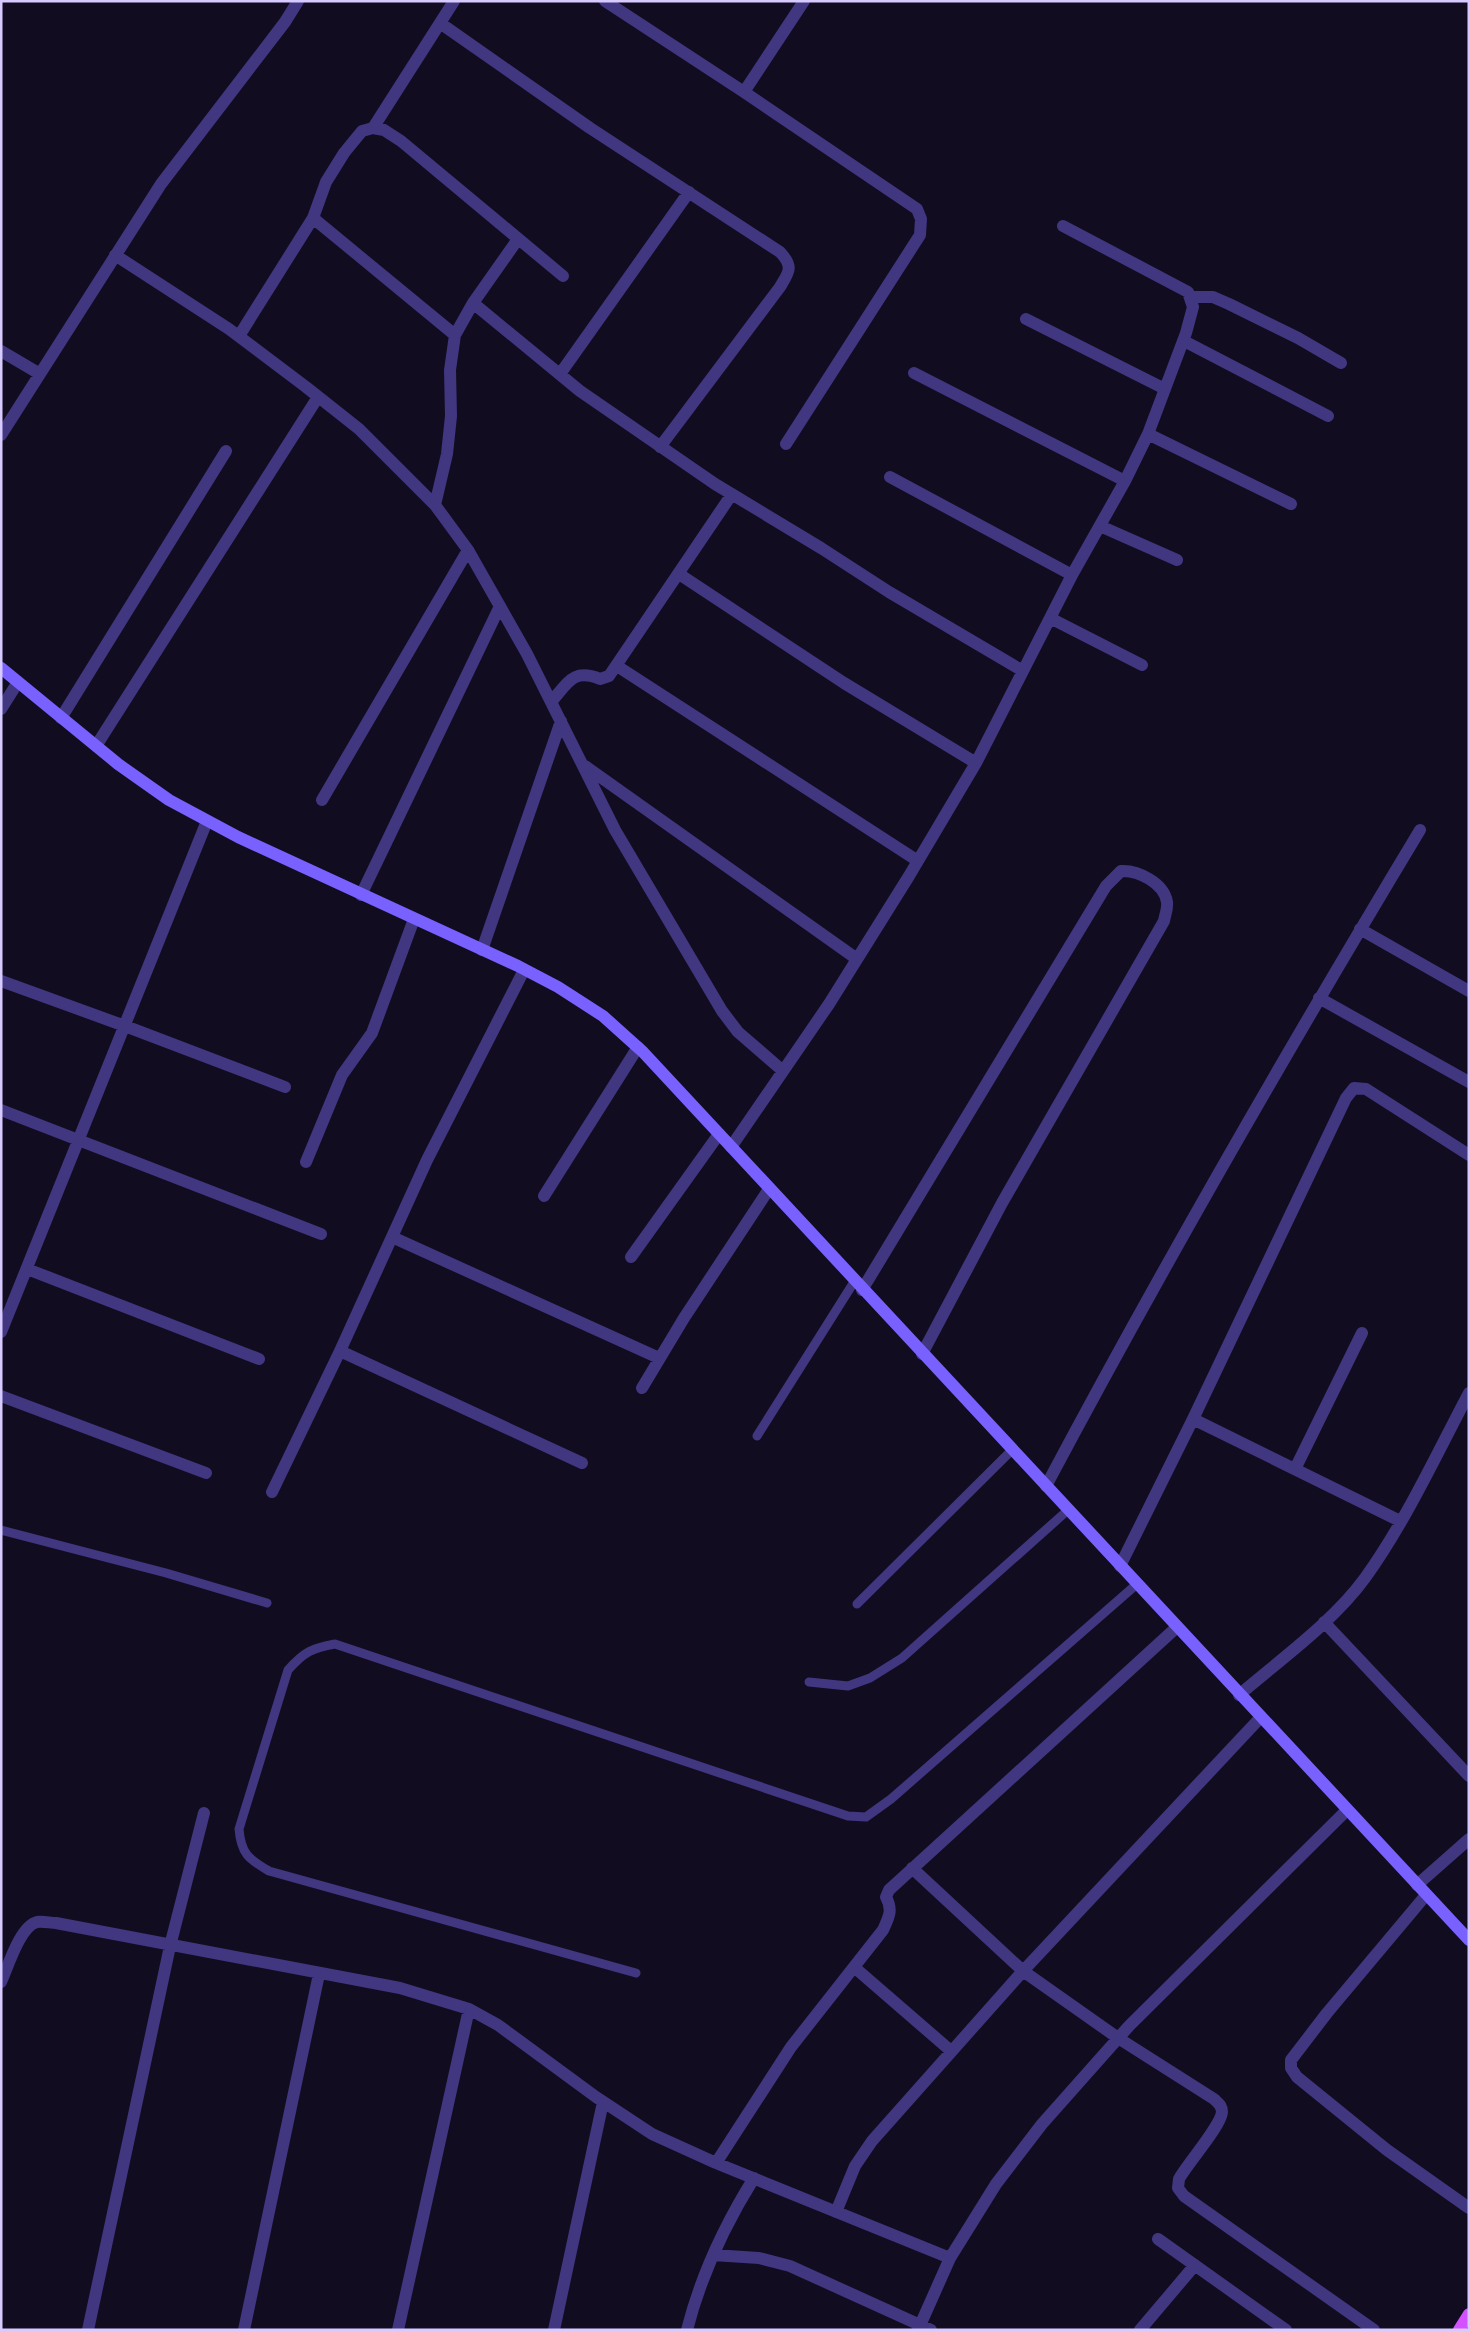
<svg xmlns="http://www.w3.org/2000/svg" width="1470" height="2331" viewBox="0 0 1470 2331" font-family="'Golos Text',sans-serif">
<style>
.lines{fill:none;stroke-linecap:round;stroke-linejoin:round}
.lane{stroke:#413680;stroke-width:9}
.street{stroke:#413680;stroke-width:12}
.secondary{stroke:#7861ff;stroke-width:12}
.primary{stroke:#d351ff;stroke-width:12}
</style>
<rect width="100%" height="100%" fill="#120c20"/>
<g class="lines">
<!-- lane -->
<path class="lane" d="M757,1436L854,1282
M1,1530L166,1573L267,1603
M857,1604L1012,1450
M809,1682L848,1686L870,1678L902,1658L1068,1510
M636,1973L269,1871C248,1859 241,1853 239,1829L288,1670C304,1652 312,1648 335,1644L848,1816L866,1817L891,1799L1137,1584"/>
<!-- street -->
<path class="street" d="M605,1L744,92L917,209L921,219L920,235L786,444
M440,23L590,128L780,252C794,267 789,272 780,287L660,447
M744,92L804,1
M373,128L454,1
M313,218L455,335
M115,255L229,329L306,387L359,429L435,505L468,550L527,654L615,830L722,1011L738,1032L783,1071
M1191,297H1213L1229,304L1298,338L1341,363
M473,303L580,391L715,484L821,548L889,592L1023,671
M1026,319L1165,389
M239,336L313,218L326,182L344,153L362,131L373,128L384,130L401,141L563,276
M1184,341L1328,416
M1,351L40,374
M914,373L1125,481
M560,374L689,192
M1148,434L1291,504
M1,435L161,184L285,22L298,1
M890,477L1072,575
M435,505L447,454L451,416L450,370L455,335L473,303L518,239
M1100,526L1177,560
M679,574L844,683L976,763
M1050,618L1142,665
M617,666L918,861
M551,702C568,683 573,668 600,679L609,676L732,494
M1,709L18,682
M61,718L226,451
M96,746L318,397
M585,766L857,959
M322,800L468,550
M361,895L500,606
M1360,929L1469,991
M482,950L561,721
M1,981L125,1026L285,1087
M1319,998L1469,1082
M1,1110L321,1234
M731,1147L829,1004L909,876L976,763L1072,575L1125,481L1148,434L1186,333L1193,307L1188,292L1063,226
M306,1162L342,1075L372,1033L414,919
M544,1196L638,1047
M392,1237L659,1358
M631,1257L719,1134
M27,1269L259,1359
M862,1290L1106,886L1121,871C1138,870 1164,883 1167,902C1168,908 1165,915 1164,921L1002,1203L922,1354
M1,1332L207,821
M340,1351L582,1463
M642,1388L684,1318L769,1189
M1,1396L206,1473
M1193,1419L1400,1521
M1295,1469L1362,1333
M1046,1486C1164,1264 1290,1046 1420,830
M272,1492L340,1351L427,1160L524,970
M1120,1566L1193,1419L1346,1098L1354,1088L1366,1089L1469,1155
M1324,1622L1469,1776
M1239,1695C1281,1659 1333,1622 1365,1578C1406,1521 1436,1455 1469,1393
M912,1868L1023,1971L1118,2038L1214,2099C1218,2103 1222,2105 1222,2112C1221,2126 1187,2164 1179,2179L1178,2188L1184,2196L1374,2330
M1417,1885L1469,1839
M1426,1895L1327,2013L1291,2060V2068L1297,2077L1387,2150L1469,2208
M854,1967L951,2051
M1,1982C8,1967 20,1926 37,1922C42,1921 51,1923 56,1923L400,1988L469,2009L498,2025L596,2097L652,2134L716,2163L950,2258
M716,2163L791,2047L883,1930C889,1917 893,1910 886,1897L889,1890L1177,1627
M836,2212L855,2166L872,2141L1023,1971L1261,1717
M1158,2239L1286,2330
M713,2255L759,2258L790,2266L931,2330
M88,2330L170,1946L204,1813
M244,2330L319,1974
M398,2330L469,2009
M554,2330L603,2102
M687,2330C701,2275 724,2226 754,2178
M918,2330L950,2258L996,2184L1042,2124L1129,2026L1347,1810
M1140,2330L1195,2265"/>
<!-- secondary -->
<path class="secondary" d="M1,668L118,764L169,800L238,837L518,966L558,987L603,1016L643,1052C917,1350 1193,1645 1469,1940"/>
<!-- primary -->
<path class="primary" d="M1459,2330L1469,2314"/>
</g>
<!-- border -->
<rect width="1470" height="2331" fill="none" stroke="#d7caff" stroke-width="5"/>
</svg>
